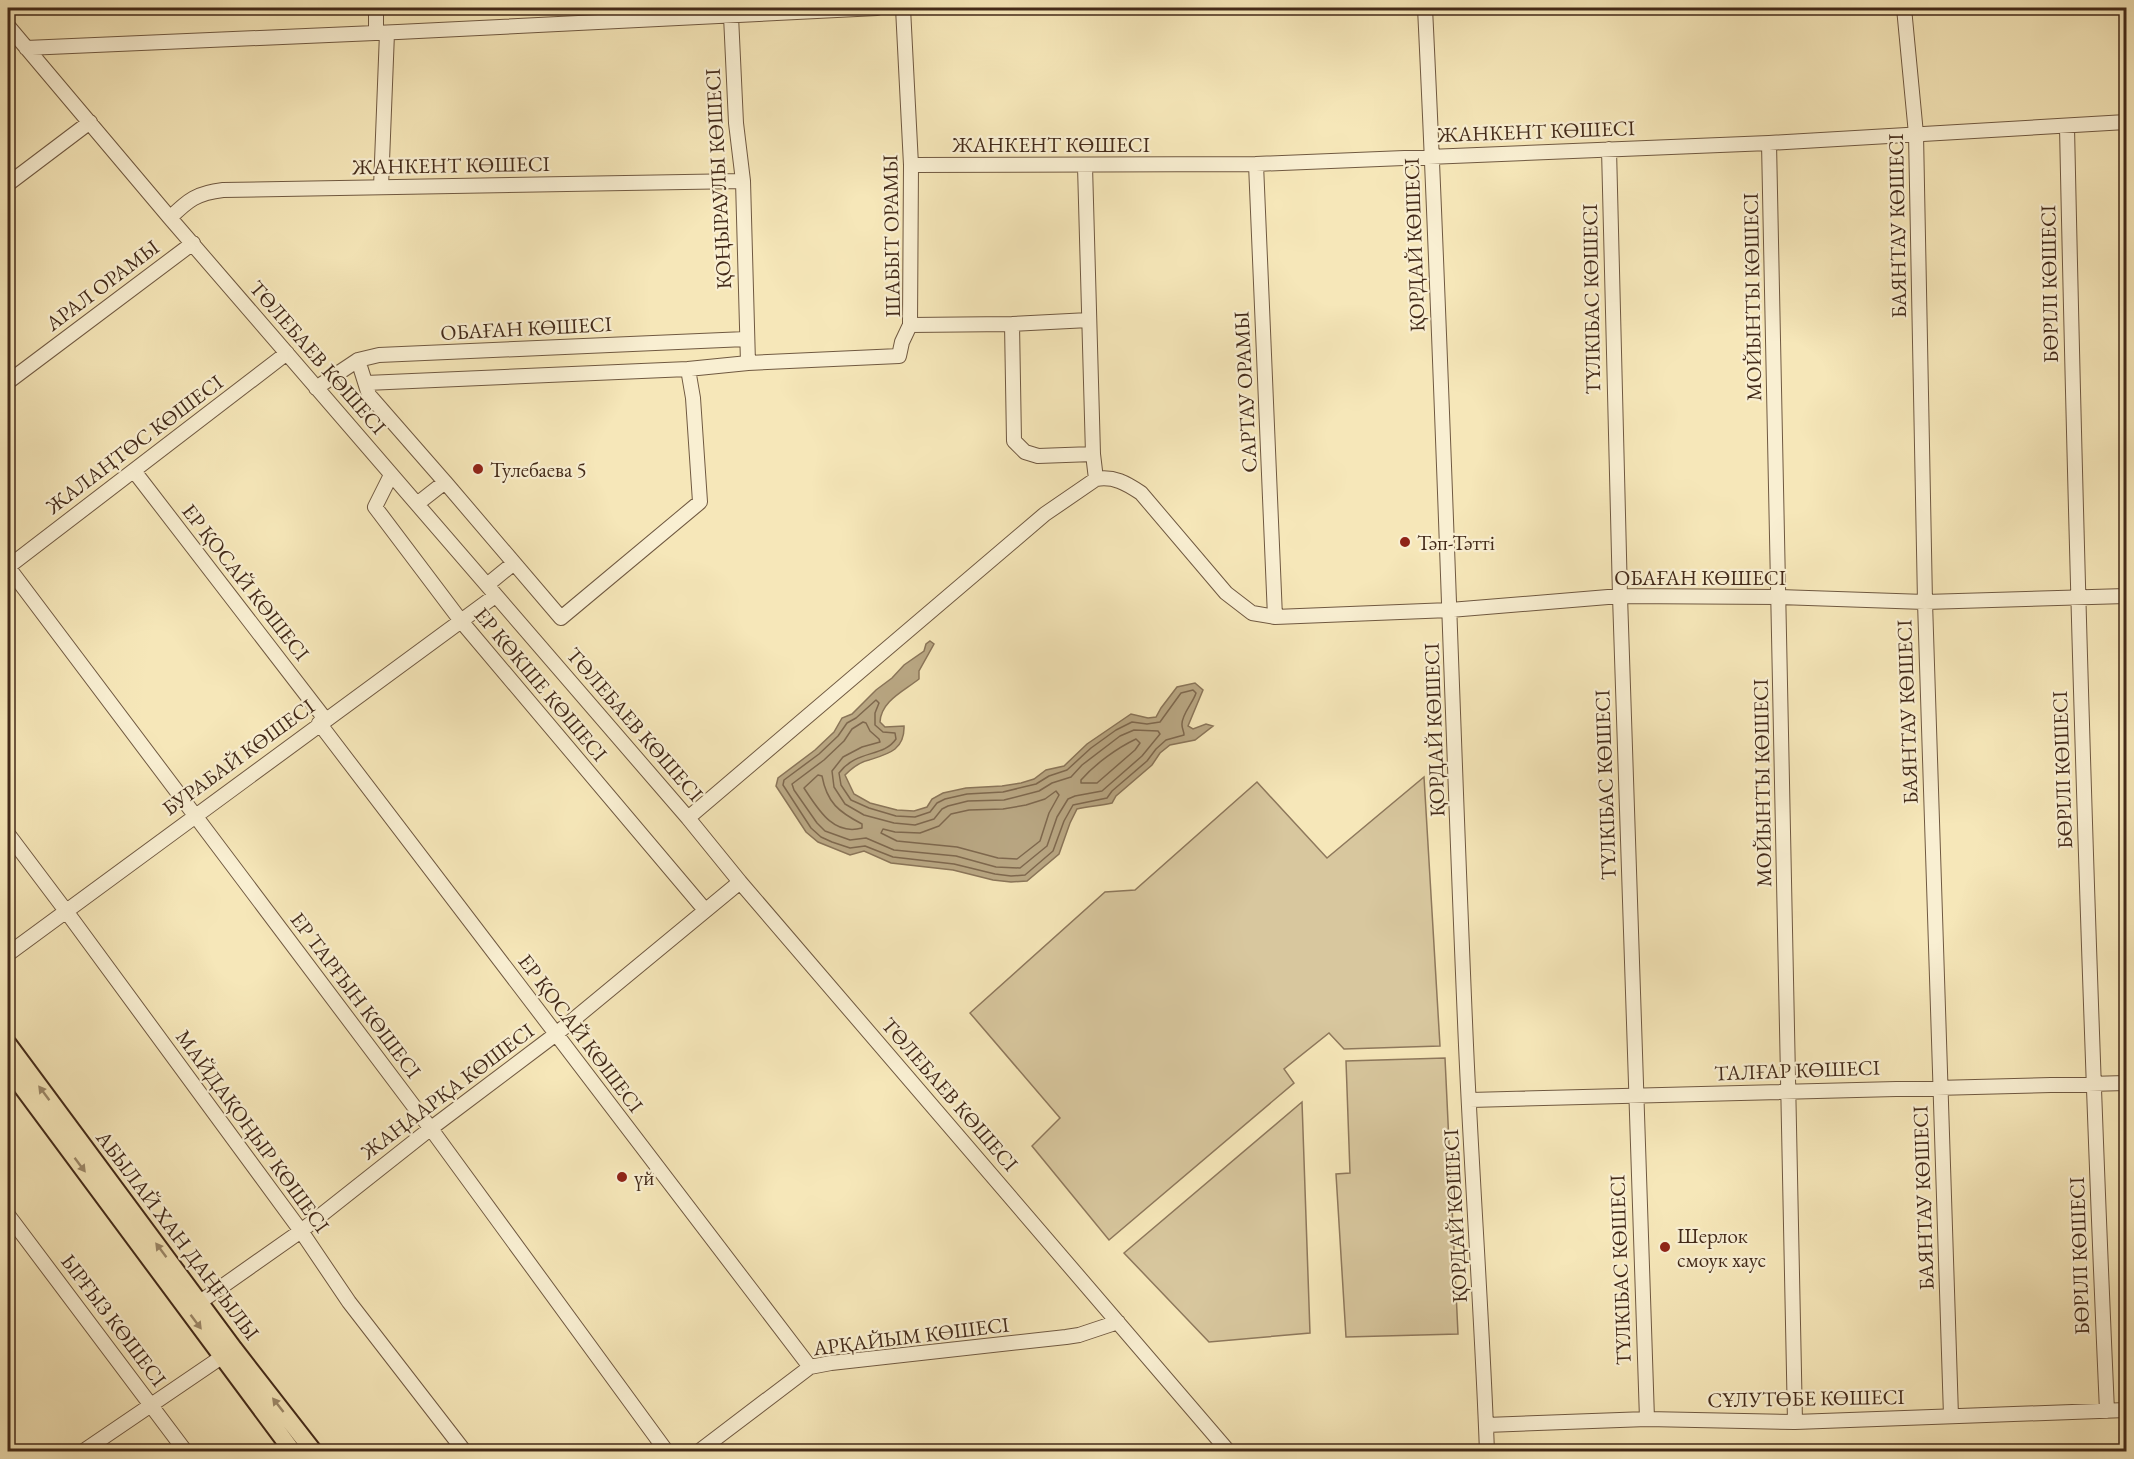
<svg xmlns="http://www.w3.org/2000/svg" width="2134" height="1459" viewBox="0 0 2134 1459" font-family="'EB Garamond',serif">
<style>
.green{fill:#d8c79e;stroke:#8e785c;stroke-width:1.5}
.water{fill:#b9a783;stroke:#8a7559;stroke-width:1.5}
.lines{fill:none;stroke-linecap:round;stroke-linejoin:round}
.shore{stroke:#7e684e;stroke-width:1.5}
.minor-casing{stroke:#705941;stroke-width:16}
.major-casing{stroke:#432a19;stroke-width:20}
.minor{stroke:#f9efd2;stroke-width:14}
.major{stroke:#f6e7b9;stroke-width:16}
.oneway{fill:#9c8869}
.poi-dot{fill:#8f2418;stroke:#f9efd2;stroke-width:2}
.labels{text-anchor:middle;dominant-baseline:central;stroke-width:4.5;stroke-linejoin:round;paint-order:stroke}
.street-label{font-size:21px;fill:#432a19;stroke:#f9efd2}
.poi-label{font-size:21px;fill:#432a19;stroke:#f9efd2;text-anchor:start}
</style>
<rect width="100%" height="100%" fill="#f6e7b9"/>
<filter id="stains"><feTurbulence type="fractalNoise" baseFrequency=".00333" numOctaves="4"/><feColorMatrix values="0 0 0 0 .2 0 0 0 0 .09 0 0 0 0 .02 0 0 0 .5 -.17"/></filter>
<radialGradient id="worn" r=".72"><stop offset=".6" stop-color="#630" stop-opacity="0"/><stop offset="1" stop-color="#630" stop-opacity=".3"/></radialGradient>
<!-- green -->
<path class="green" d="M1424,777L1440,1046L1344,1049L1329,1033L1284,1069L1294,1083L1109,1240L1032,1146L1060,1118L970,1013L1105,892L1135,890L1257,782L1327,858Z
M1445,1058L1458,1334L1346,1337L1336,1174L1350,1173L1346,1061Z
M1302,1102L1310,1333L1209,1342L1124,1253Z"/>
<!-- water -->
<path class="water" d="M930,641L934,644L919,671V679C904,691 881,701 880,722L885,727L904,726C905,750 888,754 869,760C859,762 852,768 845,775L854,794L870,803L897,810L914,811L927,807L932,799L943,793L966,788L1002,786L1021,783L1034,779L1046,770L1064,766L1087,744L1131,714L1148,718L1156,717L1161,708L1177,687L1195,683L1203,690L1188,726L1193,729L1206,724L1213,726L1195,740L1170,745L1160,753L1152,765L1116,796L1112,803C1100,806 1089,806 1077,809L1070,823L1059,854L1027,881L1011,882L993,880L953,870L891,863L864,851L850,855L818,842L806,832L776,786L778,778L815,750L834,732L842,718L852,714L876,690L892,678L904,665L924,651L926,644Z"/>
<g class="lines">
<!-- shore -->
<path class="shore" d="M1193,690L1196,693C1193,703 1181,715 1182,725C1182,729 1184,731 1184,735L1166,740L1156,749L1147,761L1112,791L1107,798L1073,805L1064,821L1053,851L1025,875L1011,876L995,874L954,864L893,857L865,846L850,848L832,842L821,837L811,828L783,785L784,780L819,754L838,736L847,723L856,718L876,700L879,703L875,713V725L883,732L895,733L896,739C883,758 857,749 839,773L841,785L851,800L869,808L896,816L915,817L930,812L937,803L945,799L967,794L1003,792L1036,784L1049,776L1067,770L1091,748L1116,730L1132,722L1147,724L1160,722L1181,693Z
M863,722L866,723L870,731L879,739L880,742L862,747L843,757L832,771L834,787L845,804L864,815L894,823L915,825L934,819L942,809L948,806L968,801L1004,800L1039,791L1052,783L1071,777L1082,765L1120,736L1134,730L1158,731L1160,734L1142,756L1102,791L1075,796L1068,799L1057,817L1047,846L1020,868L996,867L956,856L894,850L866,838L850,840L825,831L817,823L794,790L792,784L824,760L844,741L852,729Z
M1136,739L1140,743L1135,750L1097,783H1081V780C1095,764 1117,748 1136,739Z
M818,775L822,776C827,803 839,812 862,824V828C833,836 818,809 804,788Z
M1056,791L1059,795L1049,813L1040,841L1017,859L998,858L957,847L897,841L881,833L883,829L895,832L920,833L939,826L951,814L969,810L1003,809L1026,805L1045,799Z"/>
<defs>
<path id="minor" d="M376,8V33
M903,8L911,165L910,325L1012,324L1089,320
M1425,8C1442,353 1451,699 1466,1045C1472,1181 1482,1316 1487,1452
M1904,8L1916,134L1925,602L1951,1416
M8,26L170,218L688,818L740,882L1229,1452
M26,48L398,32L877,8
M2067,127C2076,555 2088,983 2107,1411
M1769,143L1795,1422
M1609,149L1620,596L1647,1419
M1256,164L1275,617
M911,165L1256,164L1769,143L2126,122
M1085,166L1093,454
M8,184L90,122
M381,187L387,33
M170,218C188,200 197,193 223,190L743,181
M1012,324L1014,441L1025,452L1038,456L1093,454L1096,479C1114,476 1126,483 1141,493L1226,593L1252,613L1275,617L1450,610L1620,596L1779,597L1925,602L2126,596
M358,360L369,395L445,482
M748,363L899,356L902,342L910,325
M688,369L748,363L743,181L736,123L731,16
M8,382L193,243
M366,383L688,369L693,398L700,502L561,618L445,482L417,504
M316,388L358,360L379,355L746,339
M134,471L325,719
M391,475L375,507L461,621L705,910
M8,567L434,1133L667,1452
M8,567L287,353
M487,585L514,563
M319,723L810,1367
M688,818L1045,514L1096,479
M8,834L66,911L301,1231L349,1302L465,1452
M8,954L495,596
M1470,1100L2126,1083
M8,1215L186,1452
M200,1302L301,1231L430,1129L556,1034L740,882
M1486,1425L1647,1419L1795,1422L2126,1410
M8,1447L11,1452
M82,1452L229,1352
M698,1452L810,1367L831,1363L1066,1337L1079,1335L1118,1322"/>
<path id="major" d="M8,1044L234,1349L314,1452
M8,1068L293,1452"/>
</defs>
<!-- minor casing -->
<use href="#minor" class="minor-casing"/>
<!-- major casing -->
<use href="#major" class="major-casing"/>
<!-- minor -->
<use href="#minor" class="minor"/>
<!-- major -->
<use href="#major" class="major"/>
</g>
<!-- one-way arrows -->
<defs><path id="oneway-solid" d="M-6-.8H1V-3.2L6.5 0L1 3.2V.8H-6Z" transform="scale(1.5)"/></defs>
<g class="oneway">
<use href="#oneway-solid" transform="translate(44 1093) rotate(-127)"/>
<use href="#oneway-solid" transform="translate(80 1165) rotate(53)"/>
<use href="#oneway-solid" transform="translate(161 1250) rotate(-127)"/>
<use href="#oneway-solid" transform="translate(196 1322) rotate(53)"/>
<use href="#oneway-solid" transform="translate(278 1405) rotate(-128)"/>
</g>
<!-- markers -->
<g class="poi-dot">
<circle cx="478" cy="469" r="6"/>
<circle cx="1405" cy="542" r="6"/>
<circle cx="622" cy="1177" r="6"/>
<circle cx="1665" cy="1247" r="6"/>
</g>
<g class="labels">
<!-- street labels -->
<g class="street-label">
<text transform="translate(1536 131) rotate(-2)">ЖАНКЕНТ КӨШЕСІ</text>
<text x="1051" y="144">ЖАНКЕНТ КӨШЕСІ</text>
<text transform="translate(451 165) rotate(-1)">ЖАНКЕНТ КӨШЕСІ</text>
<text transform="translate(718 179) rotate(-93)">ҚОҢЫРАУЛЫ КӨШЕСІ</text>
<text transform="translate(1897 226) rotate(-91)">БАЯНТАУ КӨШЕСІ</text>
<text transform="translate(891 236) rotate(-91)">ШАБЫТ ОРАМЫ</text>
<text transform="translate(1414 245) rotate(-92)">ҚОРДАЙ КӨШЕСІ</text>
<text transform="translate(2049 284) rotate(-91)">БӨРІЛІ КӨШЕСІ</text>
<text transform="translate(102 285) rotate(-37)">АРАЛ ОРАМЫ</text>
<text transform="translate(1752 297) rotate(-91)">МОЙЫНТЫ КӨШЕСІ</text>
<text transform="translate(1591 299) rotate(-91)">ТҮЛКІБАС КӨШЕСІ</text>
<text transform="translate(526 328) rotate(-3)">ОБАҒАН КӨШЕСІ</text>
<text transform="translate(318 357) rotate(49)">ТӨЛЕБАЕВ КӨШЕСІ</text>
<text transform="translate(1245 392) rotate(-93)">САРТАУ ОРАМЫ</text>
<text transform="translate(134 444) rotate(-37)">ЖАЛАҢТӨС КӨШЕСІ</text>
<text x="1700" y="577">ОБАҒАН КӨШЕСІ</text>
<text transform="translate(246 582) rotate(52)">ЕР ҚОСАЙ КӨШЕСІ</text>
<text transform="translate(541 684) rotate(50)">ЕР КӨКШЕ КӨШЕСІ</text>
<text transform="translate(1907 712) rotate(-92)">БАЯНТАУ КӨШЕСІ</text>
<text transform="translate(635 724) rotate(49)">ТӨЛЕБАЕВ КӨШЕСІ</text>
<text transform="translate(1434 730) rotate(-92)">ҚОРДАЙ КӨШЕСІ</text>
<text transform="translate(238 757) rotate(-36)">БУРАБАЙ КӨШЕСІ</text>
<text transform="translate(2062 770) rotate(-92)">БӨРІЛІ КӨШЕСІ</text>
<text transform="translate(1762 783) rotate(-91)">МОЙЫНТЫ КӨШЕСІ</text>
<text transform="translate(1605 785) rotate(-92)">ТҮЛКІБАС КӨШЕСІ</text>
<text transform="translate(356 995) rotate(53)">ЕР ТАРҒЫН КӨШЕСІ</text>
<text transform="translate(581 1033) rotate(53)">ЕР ҚОСАЙ КӨШЕСІ</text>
<text transform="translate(1797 1070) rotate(-2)">ТАЛҒАР КӨШЕСІ</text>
<text transform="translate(447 1091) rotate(-37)">ЖАҢААРҚА КӨШЕСІ</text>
<text transform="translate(950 1094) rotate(49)">ТӨЛЕБАЕВ КӨШЕСІ</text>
<text transform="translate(253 1131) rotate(54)">МАЙДАҚОҢЫР КӨШЕСІ</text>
<text transform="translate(1923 1198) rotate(-92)">БАЯНТАУ КӨШЕСІ</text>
<text transform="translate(1455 1216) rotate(-93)">ҚОРДАЙ КӨШЕСІ</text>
<text transform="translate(178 1235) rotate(53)">АБЫЛАЙ ХАН ДАҢҒЫЛЫ</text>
<text transform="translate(2079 1256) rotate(-92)">БӨРІЛІ КӨШЕСІ</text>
<text transform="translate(1620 1270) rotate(-92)">ТҮЛКІБАС КӨШЕСІ</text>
<text transform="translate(114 1320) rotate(53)">ЫРҒЫЗ КӨШЕСІ</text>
<text transform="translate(911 1336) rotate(-7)">АРҚАЙЫМ КӨШЕСІ</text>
<text transform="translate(1806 1398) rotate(-1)">СҰЛУТӨБЕ КӨШЕСІ</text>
</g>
<!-- poi labels -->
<g class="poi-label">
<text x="490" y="469">Тулебаева 5</text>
<text x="1417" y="542">Тәп-Тәтті</text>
<text x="634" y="1177">үй</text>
<text x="1677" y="1235">Шерлок<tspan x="1677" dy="24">смоук хаус</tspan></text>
</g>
</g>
<!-- margin -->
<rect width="2134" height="1459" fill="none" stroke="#f6e7b9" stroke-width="30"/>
<rect x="9" y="9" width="2116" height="1441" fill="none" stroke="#432a19" stroke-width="3"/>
<rect x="15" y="15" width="2104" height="1429" fill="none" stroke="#432a19" stroke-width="1.5"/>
<rect width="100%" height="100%" filter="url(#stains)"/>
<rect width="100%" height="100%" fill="url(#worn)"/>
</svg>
